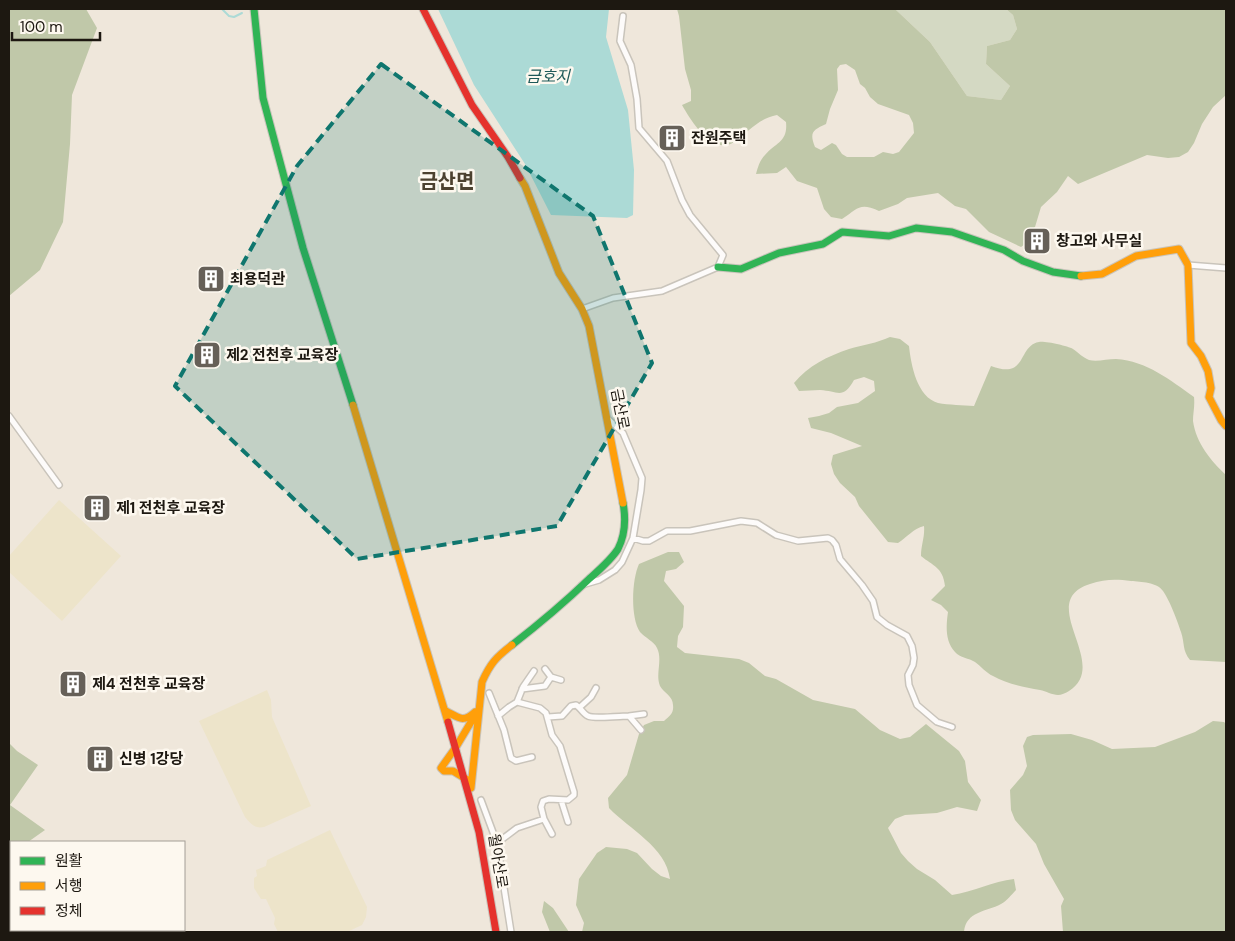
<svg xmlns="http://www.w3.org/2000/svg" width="1235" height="941" viewBox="0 0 1235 941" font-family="'DM Sans','Noto Sans KR',sans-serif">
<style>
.green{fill:#d4d9c3}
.forest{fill:#c0c8a9;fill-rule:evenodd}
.sand{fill:#ede4ca}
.water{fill:#acdad6}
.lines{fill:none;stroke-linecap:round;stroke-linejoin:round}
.stream{stroke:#acdad6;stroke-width:2}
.street-casing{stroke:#c9c4bb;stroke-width:8}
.fast-casing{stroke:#c9c4bb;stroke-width:9}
.slow-casing{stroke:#c9c4bb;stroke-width:9}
.jam-casing{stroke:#c9c4bb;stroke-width:9}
.street{stroke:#fdfbfa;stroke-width:5}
.fast{stroke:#30b455;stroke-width:7}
.slow{stroke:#ff9f0a;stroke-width:7}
.jam{stroke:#e5322d;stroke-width:7}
.marked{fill:#0f766e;fill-opacity:0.2;stroke:#0f766e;stroke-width:4;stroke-dasharray:10 6;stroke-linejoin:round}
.labels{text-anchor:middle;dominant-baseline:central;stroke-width:5;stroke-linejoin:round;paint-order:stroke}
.poi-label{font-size:15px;font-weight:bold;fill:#1d1811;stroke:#fdf8ef;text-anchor:start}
.street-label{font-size:15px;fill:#1d1811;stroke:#fdf8ef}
.water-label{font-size:16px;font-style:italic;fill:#1e5959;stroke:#fdf8ef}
.district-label{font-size:20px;font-weight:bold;fill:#4c412f;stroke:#fdf8ef}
</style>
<rect width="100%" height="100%" fill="#efe7db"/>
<!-- green -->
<path class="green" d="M895,9H1006L1013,15L1017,29L1010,40L987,46L986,64L1010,86L1001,100L967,96L930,42Z"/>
<!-- forest -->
<path class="forest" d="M9,9H86L97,28L72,95L70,144L63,222L40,270L9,296Z
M677,9H895L930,42L967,96L1001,100L1010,86L986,64L987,46L1010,40L1017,29L1013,15L1006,9H1226V95L1213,107L1202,124L1194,143L1188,152L1179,157L1168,158L1147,155L1078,184L1068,176L1057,192L1041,207L1035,227L1030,231L1029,241L1021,247L989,232L966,209L955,206L938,193L907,198L898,204L879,211C859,202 858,209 842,219L831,217L824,209L817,188L797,181L786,167L777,173L756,174C758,167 760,160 765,155C776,142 788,142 786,122L777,115C759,118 748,132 734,142C713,156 691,121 682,105L691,101V90L685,69L679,16ZM846,64L855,70L860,84L865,88L870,97L878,104L909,115L913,123L914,133L899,152L893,154L883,152L874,157H847L842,154L836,145L832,143L821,150L815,147C809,132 813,130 826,124L830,109L838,90L837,69L840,65Z
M890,337L900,339L909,346C911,365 917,397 938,403C949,405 963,405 974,406L991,366C1028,380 1017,346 1039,342C1046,341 1067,346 1073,349C1079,353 1082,357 1089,360C1097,362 1107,359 1116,359C1147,361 1170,380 1194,397C1195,406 1193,413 1193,421C1196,443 1211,461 1226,475V662L1190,660C1182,650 1185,644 1181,632C1178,622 1169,599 1163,591C1157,582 1141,582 1131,581C1116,579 1105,579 1090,584C1034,602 1112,664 1069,691C1066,693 1061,695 1058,695C1052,695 1046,691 1040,690C1024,687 1007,684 993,676C986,673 981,666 975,662C969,658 960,658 955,652C945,641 946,626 948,612L941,605L931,600L945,586C943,567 933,566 921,556C921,545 925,537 924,526C913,529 907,537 898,543L888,542L859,506L855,497L840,483L834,474L831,464L833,455L862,446L831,433L811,428L808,418L819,416L829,413L837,407L858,403L875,391L874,381L864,377L854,380C843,400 838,391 820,390C813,390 806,391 799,391L794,383C808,366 828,356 849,349C863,345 877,343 890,337Z
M668,552H679L684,562L676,569L666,571L664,581L684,606L683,627L678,636L677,647L685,653L739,659L749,663L765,676L776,679L813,700L855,709L880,730L900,739L910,737L926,724L959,751L965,761L968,782L981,800L977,811L957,807L937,813L905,815L895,819L888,828L901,853L908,861L917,869L935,880L952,895C973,892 993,881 1014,879L1016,890C1011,895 1007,901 1001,904C986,912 966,911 964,932H582L584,923L576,905L579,879L597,853L606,847L627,849L637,853L652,869L661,876L670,879C666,847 629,829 609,808L608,798L627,775L639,734L644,725L654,721H664C670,716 674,713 673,705C673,696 664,693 660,686C655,674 663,660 657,648C654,641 645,638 640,632C630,617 632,579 639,564Z
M1213,721L1224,722L1226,724V932H1063L1061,906L1064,899L1044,864L1036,844L1015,820L1011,810L1010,790L1023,775L1027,766L1023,746L1027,737L1033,735L1071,734L1092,740L1112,749L1155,747L1195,732Z
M9,743L17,751L38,765L10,805L45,830L28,842H11V854L9,856Z
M9,901H11V930H78L80,932H9Z
M544,901L553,908L569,932H550L542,912Z"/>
<!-- sand -->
<path class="sand" d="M59,500L121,556L62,621L9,572V556Z
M267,690L271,700L272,717L311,806L264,827C255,829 251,824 245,817L199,721Z
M330,830L367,907L366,917L362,925L347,932H278L274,924L275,918L266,899H261L254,888V878L257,876L256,870L266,866L267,860Z"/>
<!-- water -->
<path class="water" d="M438,9H609L606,37L628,110L634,170L633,215L627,218L551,215L525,164L474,85Z"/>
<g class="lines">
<!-- stream -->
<path class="stream" d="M222,9L229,16L234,17L242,13"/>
<defs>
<path id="street" d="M1188,265L1226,268
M582,309L613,298L662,291L718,267L723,255L690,215L682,200L667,161L639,128L637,99L631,65L620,41L623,16
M9,416L59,485
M633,538L643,541H649L667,531H690L741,521L757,523L776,535L798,541L828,538L832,540L836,545L840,559L862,585L873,601L877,617L887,625L907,636L912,646L914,658L913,665L908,675L909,685L917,705L937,722L952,727
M582,585L599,580L615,570L622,562L633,538L641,490L642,478L623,433L608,419
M551,677L561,680
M522,689L545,686L551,677L545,669
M489,693L504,730L511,758L516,761L532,757
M517,702L523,687L534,671
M580,707L591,697L596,688
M629,716L644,714
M548,717L562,716L571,706L576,705C581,708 583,714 588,716C593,719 622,716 629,716L641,730
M481,800L497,843L511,932
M561,800L568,822
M544,819L552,834
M497,843L517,828L544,819L541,807L543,801L549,799L568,800L574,795V792L560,746L552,735L546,713L540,708L517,702L509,707L498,716"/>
<path id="fast" d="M254,9L263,98L303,248L353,405
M718,267L741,269L779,253L823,244L842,232L889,236L916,228L952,232L1004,250L1023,261L1053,272L1081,276
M512,645C539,624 564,603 588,580C598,571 611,560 618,549C625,535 626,519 623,503"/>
<path id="slow" d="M520,178L525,186L559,273L582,309L589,326L623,503
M1081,276L1102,274L1136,256L1179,249L1188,265L1191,343L1201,356L1208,371L1211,388L1209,397L1221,420L1226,426
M353,405L448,722
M446,711C459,718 463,723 475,712
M466,779L453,771H444L441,768L456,747L477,712
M471,788L482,682C490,664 496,657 512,645"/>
<path id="jam" d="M423,9L472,105L508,157L520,178
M448,722L479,832L496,932"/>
</defs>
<!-- street casing -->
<use href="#street" class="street-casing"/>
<!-- fast casing -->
<use href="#fast" class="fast-casing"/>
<!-- slow casing -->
<use href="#slow" class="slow-casing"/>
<!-- jam casing -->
<use href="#jam" class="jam-casing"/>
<!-- street -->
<use href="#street" class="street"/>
<!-- fast -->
<use href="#fast" class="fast"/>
<!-- slow -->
<use href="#slow" class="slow"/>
<!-- jam -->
<use href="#jam" class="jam"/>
</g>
<!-- marked area -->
<path class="marked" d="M381,64L593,216L652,363L557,526L357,559L175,386L297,166Z"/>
<!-- icons -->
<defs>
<symbol id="building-square" viewBox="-11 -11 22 22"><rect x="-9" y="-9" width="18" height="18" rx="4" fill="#666058" stroke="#fdf8ef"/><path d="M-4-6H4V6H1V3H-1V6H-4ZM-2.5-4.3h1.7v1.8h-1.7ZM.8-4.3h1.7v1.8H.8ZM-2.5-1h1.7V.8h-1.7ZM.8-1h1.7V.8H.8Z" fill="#fff"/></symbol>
</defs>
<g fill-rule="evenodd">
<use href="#building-square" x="656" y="122" width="32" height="32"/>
<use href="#building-square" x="1021" y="225" width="32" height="32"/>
<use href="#building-square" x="195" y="263" width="32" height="32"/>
<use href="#building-square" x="191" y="339" width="32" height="32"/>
<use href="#building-square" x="81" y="492" width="32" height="32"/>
<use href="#building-square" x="57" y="668" width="32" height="32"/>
<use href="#building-square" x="84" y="743" width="32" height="32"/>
</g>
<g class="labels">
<!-- poi labels -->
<g class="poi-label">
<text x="691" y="138">잔원주택</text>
<text x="1056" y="241">창고와 사무실</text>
<text x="230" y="279">최용덕관</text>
<text x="226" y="355">제2 전천후 교육장</text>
<text x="116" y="508">제1 전천후 교육장</text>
<text x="92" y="684">제4 전천후 교육장</text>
<text x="119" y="759">신병 1강당</text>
</g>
<!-- street labels -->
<g class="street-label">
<text transform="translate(620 409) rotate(79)">금산로</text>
<text transform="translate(498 861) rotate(81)">월아산로</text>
</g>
<!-- water labels -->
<g class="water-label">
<text x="548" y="76">금호지</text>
</g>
<!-- district labels -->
<g class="district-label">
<text x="447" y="181">금산면</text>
</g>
</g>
<!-- border -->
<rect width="1235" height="941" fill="none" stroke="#1d1811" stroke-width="20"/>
<!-- legend -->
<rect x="10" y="841" width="175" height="90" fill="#fdf8ef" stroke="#a39e96"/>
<rect x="20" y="857" width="25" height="8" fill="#30b455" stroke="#a39e96"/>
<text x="55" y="866" font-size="15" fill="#1d1811">원활</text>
<rect x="20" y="882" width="25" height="8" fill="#ff9f0a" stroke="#a39e96"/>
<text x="55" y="891" font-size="15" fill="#1d1811">서행</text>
<rect x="20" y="907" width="25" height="8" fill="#e5322d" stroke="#a39e96"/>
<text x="55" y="916" font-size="15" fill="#1d1811">정체</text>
<!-- scale -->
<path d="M12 32v8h88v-8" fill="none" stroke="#1d1811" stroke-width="2.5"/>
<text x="20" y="32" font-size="15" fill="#1d1811" stroke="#fdf8ef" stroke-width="4" paint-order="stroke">100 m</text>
</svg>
